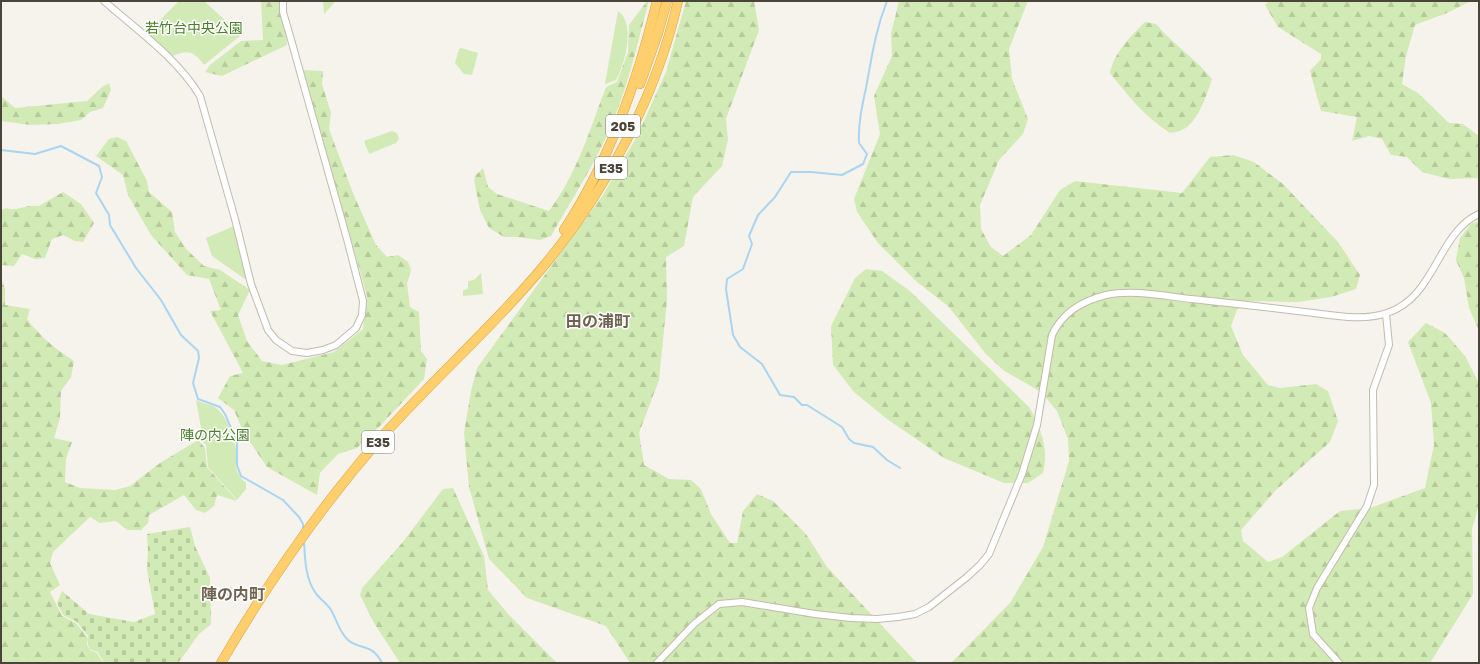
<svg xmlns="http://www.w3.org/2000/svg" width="1480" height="664" viewBox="0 0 1480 664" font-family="'Golos Text','Noto Sans JP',sans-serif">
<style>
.forest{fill:url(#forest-firs)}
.cemetery{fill:url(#cemetery-stones)}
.green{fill:#d2eab5}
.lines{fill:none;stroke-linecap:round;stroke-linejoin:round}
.stream{stroke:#a9d4f2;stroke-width:2}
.tertiary-casing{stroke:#c2bbae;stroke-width:8}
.motorway-casing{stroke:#e0a43c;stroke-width:10}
.tertiary{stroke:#fff;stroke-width:6}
.motorway{stroke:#ffcf6e;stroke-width:9}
.labels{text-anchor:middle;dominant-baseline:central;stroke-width:3;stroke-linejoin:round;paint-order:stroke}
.shield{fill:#fff;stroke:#817c74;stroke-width:1}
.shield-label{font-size:13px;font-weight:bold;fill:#4b4439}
.park-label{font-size:14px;fill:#4a7f2a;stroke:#fff}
.quarter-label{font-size:16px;font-weight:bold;fill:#6e6250;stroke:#fff}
</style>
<defs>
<pattern id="forest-firs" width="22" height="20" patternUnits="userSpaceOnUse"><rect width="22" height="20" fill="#d2eab5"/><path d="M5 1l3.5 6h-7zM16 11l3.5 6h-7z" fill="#b6ca9c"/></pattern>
<pattern id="cemetery-stones" width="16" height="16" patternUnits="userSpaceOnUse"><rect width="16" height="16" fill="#d2eab5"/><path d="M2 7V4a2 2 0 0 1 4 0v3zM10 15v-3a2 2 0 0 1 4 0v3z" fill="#b6ca9c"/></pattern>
</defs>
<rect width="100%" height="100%" fill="#f6f3ec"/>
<!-- forest -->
<path class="forest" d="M261,1H283L287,45L222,76L205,72L210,65L241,41L263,40Z
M647,1H649C638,41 629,83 613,121C597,161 572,199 551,236L540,240L517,237H504L489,228L480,210L474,180L476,175L483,168L488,187L497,194L549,211C577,174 590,129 606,87L617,82L628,52L629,25Z
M686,1H754L759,30L726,119L728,140L722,166L693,197L684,246L666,257L667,300L659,380L639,433L644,465L669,479L691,480L701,489L711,514L730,543H737L743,511L757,494L773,501L806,534L827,567L915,661L920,663H630L606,626L527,598L489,559L469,487L464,433L471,391L477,368L603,195L637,136L666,72Z
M899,1H1028L1009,49L1012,79L1028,119L1023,134L999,160L980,205L981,229L991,247L1003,256L1031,235L1060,190L1075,181L1182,193L1210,157L1233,155L1254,162L1283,184L1338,242L1360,275L1356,289L1331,297L1298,302L1249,301L1237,310L1231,326L1243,355L1268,385L1280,388L1316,384L1328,391L1338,421L1330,442L1275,491L1241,530L1243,541L1268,562L1282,557L1340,511L1370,508L1425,488L1434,445L1431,403L1408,342L1426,323L1445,333L1465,356L1479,383V505L1472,529L1473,594L1430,663H951L1010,603L1043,547L1069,461L1068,439L1057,411L1041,392L1003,370L986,354L948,306L917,282L878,243L857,212L854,199L880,134L874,96L892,56L891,34Z
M1269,1H1471L1447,13L1415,25L1406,56L1402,84L1418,93L1449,123L1463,124L1479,136V180L1477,178L1449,179L1422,172L1407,157L1391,155L1382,139L1369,136L1352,141L1357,117L1321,111L1310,71L1321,59V54L1278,27L1265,5Z
M1145,22L1156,24C1173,44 1195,58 1212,79C1207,94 1198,123 1182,130C1178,132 1174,132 1170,133C1145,117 1128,96 1110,73C1113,54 1132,35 1145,22Z
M303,70L323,71L322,84L331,113L329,129L353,193L376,245L387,257L398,255L408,262L411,270L407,284L410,307L419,312L421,351L427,359L424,379L379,427L357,448L338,454L320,473L317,495L267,467L244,433L234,410L218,398L230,376L243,373L210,311L221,310L209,279L187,275L151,235L128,195L123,175L96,156L109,139L117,137L126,141L147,181L149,192L172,212L175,232L186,249L204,266L220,270L250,290L238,315L247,341L262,361L282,365L334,352L363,329L367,296Z
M109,83L111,90L103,108L90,112L81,120L57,124L31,125L1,121V96L15,108L87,101L102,87Z
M63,192L81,204L94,223L83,242L75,241L63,235L52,239L45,258L35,259L22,254L14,266L1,265V210L6,208C15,212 27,204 39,206Z
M1479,221V331L1469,308L1464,278L1456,260L1460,238L1471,224Z
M866,269L882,271L910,291L1030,408C1041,430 1049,448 1043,473L1028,483H1004L944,458L887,419L854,392L833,365L831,326L855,278Z
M1,278L5,289V305L30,309L27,319C42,338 53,347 74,361L71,377L61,391L60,418L54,438L72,442L66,459L65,482L80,488L115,490L130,486L160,463L198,440L205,448L207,467L237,501L217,495L214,506L205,513L196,510L184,495L149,515L148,523L141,530H127L116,521L100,523L90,517L53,552L50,563L60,585L50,592L62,616L76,623L88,638L87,645L90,650L97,653L103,663H1Z
M453,488L484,556L488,590L509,615L557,663H400L374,623L360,595L362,588L402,543L443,489Z"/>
<!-- cemetery -->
<path class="cemetery" d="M190,527L195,546L210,578L211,624L199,634L178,663H104L98,652L90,649L88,645V636L77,622L63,615L57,603L62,591L89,614L134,622L155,614L147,570L148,550L147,534Z"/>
<!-- green -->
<path class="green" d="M179,1H204L238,32L240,36L204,65C195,52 188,49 173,56L149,36L148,32Z
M323,1H336L324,14Z
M618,11C636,23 625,64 616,80L605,84Z
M461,48L478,53L472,75L464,74L455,63L459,49Z
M392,131L397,133L399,139L396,143L369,154L364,141Z
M234,226L247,278L245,279L212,256L206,238Z
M481,273L483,294L463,296V290L468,289V281L474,280Z
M196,400C201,403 208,404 213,406C226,413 234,436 236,449C238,465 232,470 246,483V489L237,500L208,467L206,445L199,438L201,428Z"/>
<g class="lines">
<!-- stream -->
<path class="stream" d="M887,1C875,32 872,56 866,88C862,106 858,124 859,143L867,154L863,164L842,175L811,172H791L775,197L758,215L749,236L752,244L743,269L727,279L726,289L733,335L740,347L762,364L780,395L794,397L802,405H807L842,427L849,439L854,443L873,447L887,460L900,468
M1,150L35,154L61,146L99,166L102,177L96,193L109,215L110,225L136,268L161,300L181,335L198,351L199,358L193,383L198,399L220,407L225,414L237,442V465L241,476L283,500L299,517L303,524V531
M304,541C305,557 305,578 315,592C319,599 327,603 331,610C337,620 339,632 348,640C360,650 372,643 382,663"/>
<defs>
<path id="tertiary" d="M104,1C137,30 177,58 200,96L235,219L251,284L268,330L276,340L292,351L307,353L323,350L336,345L356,328L362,315L363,301L347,239L290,36L283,12V1
M657,663L694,624L719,604L742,602L815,614L851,618L877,619L898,617L915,614L929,607L967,577L980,565L989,554L1022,474L1037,425L1052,335C1063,312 1082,301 1106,295C1133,289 1164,296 1191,299C1232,303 1273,308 1314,313C1337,316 1364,321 1387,313C1436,297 1437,233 1479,214
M1339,663L1313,634L1309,608L1317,588L1367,506L1374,485L1373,390L1389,345L1386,314"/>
<path id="motorway" d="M640,84L658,33L667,1
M564,230C610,160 637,82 657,1
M221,663C267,584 319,509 379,440C433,379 495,325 547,262C607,189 657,94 678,1"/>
</defs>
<!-- tertiary casing -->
<use href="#tertiary" class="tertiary-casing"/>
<!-- motorway casing -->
<use href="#motorway" class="motorway-casing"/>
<!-- tertiary -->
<use href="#tertiary" class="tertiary"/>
<!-- motorway -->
<use href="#motorway" class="motorway"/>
</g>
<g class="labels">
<!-- shield labels -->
<g class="shield">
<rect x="606" y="115" width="34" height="22" rx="3"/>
<rect x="595" y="157" width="32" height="22" rx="3"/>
<rect x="362" y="431" width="32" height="22" rx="3"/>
</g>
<g class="shield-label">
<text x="623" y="126">205</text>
<text x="611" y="168">E35</text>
<text x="378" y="442">E35</text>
</g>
<!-- park labels -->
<g class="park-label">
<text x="194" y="27">若竹台中央公園</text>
<text x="215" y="434">陣の内公園</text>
</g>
<!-- quarter labels -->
<g class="quarter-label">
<text x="598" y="321">田の浦町</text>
<text x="233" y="594">陣の内町</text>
</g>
</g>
<!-- border -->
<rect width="1480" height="664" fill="none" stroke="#4b4439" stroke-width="4"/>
</svg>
